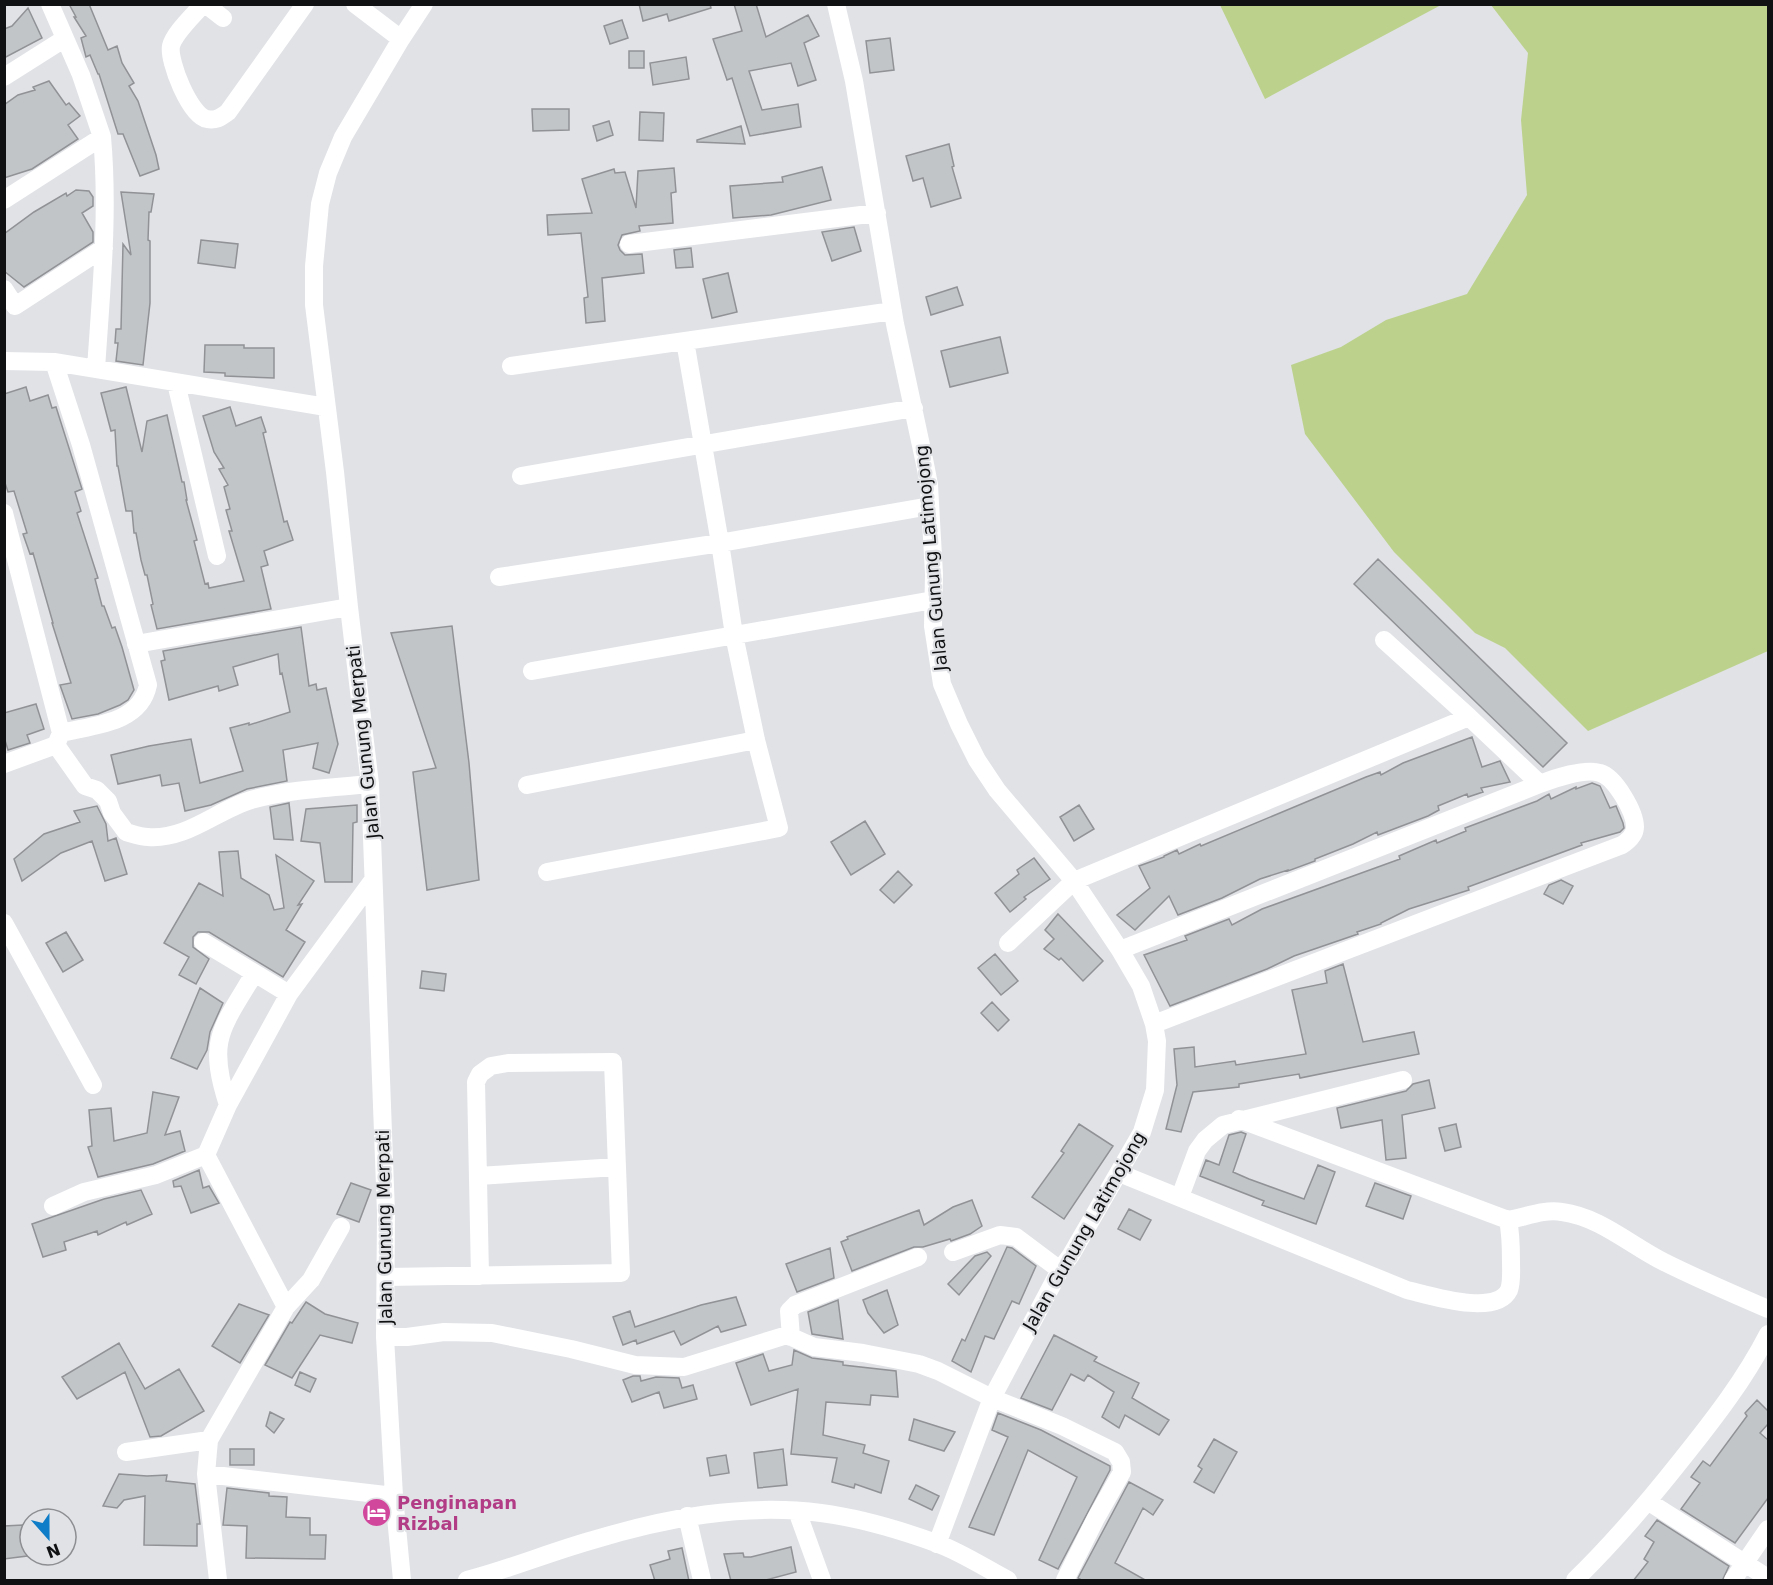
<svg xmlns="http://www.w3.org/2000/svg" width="1773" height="1585" viewBox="0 0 1773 1585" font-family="'DejaVu Sans',sans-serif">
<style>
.green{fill:#bcd28c}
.building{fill:#c2c5c8;stroke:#909296;stroke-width:1.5}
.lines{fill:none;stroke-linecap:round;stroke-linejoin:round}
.minor{stroke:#fff;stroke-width:18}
.labels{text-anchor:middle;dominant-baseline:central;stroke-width:4.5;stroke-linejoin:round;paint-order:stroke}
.street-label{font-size:18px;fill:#101112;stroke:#e0e2e6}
.hotel-label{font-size:18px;font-weight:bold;fill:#b23c85;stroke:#e0e2e6;text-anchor:start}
</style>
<rect width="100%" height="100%" fill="#e0e2e6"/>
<!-- green -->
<path class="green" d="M1220,5H1219H1441L1265,99Z
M1491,5H1768V651L1588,731L1505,648L1475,633L1394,552L1305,434L1291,365L1341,347L1386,320L1467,294L1527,195L1521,120L1528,53Z"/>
<!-- building -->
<path class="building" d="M69,4H89L108,50L117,46L122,63L134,83L129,86L138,101L156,155L159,169L140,176L123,134H118L99,74H98L90,55L86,57L81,38L86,36L74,17H76Z
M639,4H710L711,8L669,21L667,14L643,21Z
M734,4H756L766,37L808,15L819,36L804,43L816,80L798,86L791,63L749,71L762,110L798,104L801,127L750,136L732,78L727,80L713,39L742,31Z
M28,8L42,38L4,58V29L12,26Z
M622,20L628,38L610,44L604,26Z
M890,38L894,70L870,73L866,41Z
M629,51H644V68H629Z
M686,57L689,79L653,85L650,63Z
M49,81L66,105L69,103L80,116L68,125L78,139L32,169L4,178V105L18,95L35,90L33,87Z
M532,109H569V130L533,131Z
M640,112L664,113L663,141L639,140Z
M609,121L613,135L597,141L593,126Z
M741,126L745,144L697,142V140Z
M949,144L954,166L952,167L961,198L931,207L923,178L913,181L906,156Z
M822,167L831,200L771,215L733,218L730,186L783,182L782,177Z
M674,168L676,192L671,193L673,223L639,226L640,231L622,235L618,245L620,250L625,255L642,254L644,273L602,278L605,321L586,323L584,298L588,297L581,233L548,235L547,215L592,213L582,179L614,169L615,173L625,172L636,208L638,171Z
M76,190L89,191L93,197V206L82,213L93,232V242L24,287L4,271V234L34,212L66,193L67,196Z
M121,192L154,194L151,212H149L148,240L150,241V303L143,365L116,361L118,343H115L116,329H121L123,244L131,255Z
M854,227L861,251L832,261L822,232Z
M201,240L238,244L235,268L198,263Z
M691,248L693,267L676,268L674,250Z
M728,273L737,312L712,318L703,279Z
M957,287L963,305L931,315L926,297Z
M1000,337L1008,373L950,387L941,351Z
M205,345H244V348H274V378L225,376V373L204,372Z
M26,387L30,401L48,395L52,408L56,407L82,489L75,492L81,511L77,513L98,578L95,579L102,606H104L112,628L115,627L122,647L134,690L128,700L120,705L98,714L72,719L60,685L71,683L52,623H53L33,553L30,554L23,534L27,533L14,491L8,492L4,480V394Z
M126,387L142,452L147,421L167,415L182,482H184L187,500H186L197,540L194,541L205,584L208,583L209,588L244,581L229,531H232L226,510L230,509L224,487L228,485L219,469L224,468L214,452L203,416L230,407L236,426L261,417L266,432L263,433L284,522L287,521L293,540L264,551L268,565L261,567L271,609L157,629L151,605L153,604L147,575H145L141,560L136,533H134L132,511H126L118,466H117L115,430L111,431L101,393Z
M1378,559L1567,743L1543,767L1354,584Z
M452,626L469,763L479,880L427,890L413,772L436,768L391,633Z
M301,627L309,686L316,684L317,690L326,688L338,744L329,773L313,768L318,743L283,750L287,781L247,789L211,805L185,811L179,783L162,786L160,775L118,784L111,755L149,746L191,739L200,783L243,771L230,728L249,723V725L290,712L282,673L280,674L278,654L233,667L238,685L219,691L218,686L169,700L161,661L165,660L163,651Z
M36,704L44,729L27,735L30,743L8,750L4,737V713Z
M1472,737L1482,767L1500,761L1510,782L1481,788L1483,792L1468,797L1467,794L1438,806L1439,810L1428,816L1378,835L1377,832L1353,844L1315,859V861L1288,871V870L1260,879L1222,898L1178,915L1169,896L1135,930L1117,915L1150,888L1139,866L1164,857V856L1177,850L1179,854L1200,844L1201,846L1366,777L1380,772L1381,775L1403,763Z
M1592,783L1600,786L1610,808L1616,806L1623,823L1624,828L1620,832L1581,843L1582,845L1468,887L1469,890L1409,909L1381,923V924L1357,932L1358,934L1294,956L1267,969L1170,1006L1144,955L1187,940L1185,936L1229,919L1232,925L1262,909L1400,859L1399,856L1436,840L1437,843L1466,831L1465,828L1537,801L1549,794L1551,799L1576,787V789Z
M289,803L293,840L274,839L270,807Z
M357,805V822L353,823L352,882H325L320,843L301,841L306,809Z
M1079,805L1094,829L1074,841L1060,817Z
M97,806L106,824L108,841L116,838L127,874L105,881L92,841L61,853L22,881L14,859L44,834L80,822L74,811Z
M865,821L885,854L851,875L831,842Z
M238,851L241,878L269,895L274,910L284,908L276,855L314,881L298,905L302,904L286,930L305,942L283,977L209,932H198L193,937V947L209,959L196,984L179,975L189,957L164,943L199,883L223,896L219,852Z
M1034,858L1050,879L1024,897L1026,899L1010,912L995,893L1019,874L1017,870Z
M898,871L912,885L894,903L880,890Z
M1561,880L1573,886L1563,904L1544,894L1549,885Z
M1058,914L1103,961L1083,981L1061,958L1059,960L1044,949L1054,939L1045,930Z
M66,932L83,960L63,972L46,943Z
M995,954L1018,981L1001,995L978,968Z
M1343,964L1363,1042L1414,1032L1419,1054L1300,1078L1299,1074L1239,1084V1087L1193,1092L1181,1132L1166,1129L1177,1085L1174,1049L1194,1047L1195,1067L1235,1061L1236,1065L1306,1054L1292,990L1327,983L1325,971Z
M422,971L446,974L444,991L420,988Z
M200,988L223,1003L210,1032L207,1050L197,1069L171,1058Z
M992,1002L1009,1020L998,1031L981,1013Z
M1429,1080L1435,1108L1402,1115L1406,1158L1386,1160L1382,1120L1341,1128L1337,1108L1406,1091L1413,1084Z
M153,1092L179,1097L165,1135L180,1131L185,1151L153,1164L98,1177L88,1147L92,1146L89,1110L111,1108L114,1141L147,1133Z
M1079,1124L1113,1146L1064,1219L1032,1197L1064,1153L1061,1151Z
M1456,1124L1461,1147L1445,1151L1439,1128Z
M1241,1132L1246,1134L1233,1172L1249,1179L1304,1199L1318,1165L1335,1172L1316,1224L1262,1205L1264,1201L1200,1176L1206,1160L1219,1165L1229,1135Z
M199,1170L203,1188L209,1186L219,1203L191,1213L181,1186L174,1187L173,1181Z
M351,1183L371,1190L359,1222L337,1214Z
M1375,1183L1411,1196L1403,1219L1366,1206Z
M141,1190L152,1214L127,1225L126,1222L98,1235L97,1231L64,1242L66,1250L43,1257L32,1224L104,1199Z
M972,1200L982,1226L970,1234L951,1241L950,1239L923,1247H914L852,1271L841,1242L848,1239L847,1237L919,1210L924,1225L953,1207Z
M1129,1209L1151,1220L1140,1240L1118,1229Z
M1007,1247L1012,1248L1036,1266L1019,1304L1012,1301L994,1339L985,1336L971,1372L952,1361L962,1339L965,1341Z
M830,1248L834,1278L797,1292L786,1264Z
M987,1252L991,1256L959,1295L948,1284L975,1256Z
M887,1290L898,1325L884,1333L868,1313L863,1300Z
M736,1297L746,1325L721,1332L718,1326L681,1345L674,1331L637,1344L636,1340L623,1345L613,1317L630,1311L635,1327L701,1305Z
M838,1300L843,1339L812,1334L808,1312Z
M306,1302L325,1314L358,1323L352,1343L320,1335L292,1378L265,1365L290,1322L292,1323Z
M239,1304L269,1315L240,1363L212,1346Z
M1054,1335L1097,1357L1094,1361L1139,1383L1132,1398L1169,1420L1159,1435L1125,1415L1119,1428L1102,1417L1114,1392L1088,1375L1084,1381L1071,1374L1052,1410L1021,1398Z
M119,1343L145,1389L179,1369L204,1411L161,1436L150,1437L125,1372L77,1399L62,1377Z
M794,1350L812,1358L843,1362V1365L896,1371L898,1397L871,1395L870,1405L826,1402L823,1435L865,1445L863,1453L889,1461L881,1493L855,1484L854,1488L832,1482L837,1458L791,1454L798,1389L751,1405L736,1363L763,1354L769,1371L792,1365Z
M300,1372L316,1379L310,1392L295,1385Z
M633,1376H640L641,1381L656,1377L679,1378L682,1388L693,1385L697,1399L664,1408L659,1392L632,1402L623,1380Z
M1757,1400L1768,1411V1424L1760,1433L1768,1440V1498L1735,1543L1681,1509L1700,1483L1691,1477L1703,1461L1710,1466L1747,1416L1745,1413Z
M270,1412L284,1419L274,1433L266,1426Z
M998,1413L1041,1430L1110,1466V1470L1058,1569L1039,1560L1077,1477L1028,1450L994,1535L969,1527L1008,1437L992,1430Z
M914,1419L955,1432L944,1451L909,1440Z
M1214,1439L1237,1452L1214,1493L1194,1482L1202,1469L1198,1466Z
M230,1449H254V1465H230Z
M783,1449L787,1485L758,1488L754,1453Z
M726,1455L729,1473L710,1476L707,1458Z
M119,1474L147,1476L167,1475L166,1481L195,1484L200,1524H197V1546L144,1545L145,1496L124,1500L117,1508L103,1506Z
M1129,1482L1163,1500L1153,1515L1143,1508L1115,1563L1147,1581H1083L1078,1578Z
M916,1485L939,1496L932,1510L909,1499Z
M227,1488L269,1493V1496L287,1497L286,1517L310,1518V1535H326L325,1559L246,1558L247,1526L223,1525Z
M1657,1520L1729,1566L1722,1581H1633L1648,1562L1644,1559L1654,1542L1645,1536Z
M23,1525L27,1556L4,1559V1526Z
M791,1547L796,1572L762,1581H731L724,1554L743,1553L744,1557H751Z
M682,1548L689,1581H655L650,1565L670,1559L668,1551Z"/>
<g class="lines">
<!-- minor -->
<path class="minor" d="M50,4L81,75L102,137
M203,4C194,15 174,33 171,46C168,61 190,116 207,119C216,121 221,117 228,112L305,4
M205,4L223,18
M355,4L401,39
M836,4L854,81L895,324L925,464L929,485L934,574L933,626L942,684L959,724L977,760L997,790L1074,881L1120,950L1141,986L1154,1024L1157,1041L1155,1090L1142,1132L1071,1255L1060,1270L992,1398L937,1544
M4,77L64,39
M4,200L102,137C109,214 101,292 96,369
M629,244L877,213
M4,289L15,306L104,248
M4,361L54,362L326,407
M54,362L81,445L148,685C140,724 93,725 61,733
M511,366L893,311
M176,383L217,556
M521,476L914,408
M4,513L61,733L56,745L4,764
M499,577L720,543L930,506
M1384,640L1469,717
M136,644L349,607
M532,671L933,600
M56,745L85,786L97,790L108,801L112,813L126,832C133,834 141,837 148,837C187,840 217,810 251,800C290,789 330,788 370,784
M527,785L756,740
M547,872L779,828L756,740L734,635L720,543L685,341
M4,923L93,1085
M203,942L289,994
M1008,943L1074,881L1469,717L1540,784L1120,950
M1154,1024L1622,845C1628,841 1635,835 1635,827C1635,812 1615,777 1600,773C1585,768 1555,778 1540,784
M228,1105C207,1040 221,1029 254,974
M1119,1173L1407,1290C1429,1295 1496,1317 1509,1290C1512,1282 1511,1270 1511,1262C1511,1248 1511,1234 1508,1220L1239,1119
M478,1176L617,1167
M1180,1197L1197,1151L1205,1140L1223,1125L1403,1080
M53,1206L84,1192L156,1175L206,1155
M1508,1220C1526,1217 1543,1209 1562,1212C1600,1217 1630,1245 1664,1262C1698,1279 1733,1294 1768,1309
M953,1252L1000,1235L1016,1237L1060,1270
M386,1277L621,1273L613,1062L508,1063L491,1066L480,1074L476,1082L480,1276
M286,1307L311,1280L341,1227
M385,1337H407L444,1332L492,1333L571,1349L635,1365L684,1367L787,1335L814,1347L863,1353L919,1364L938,1371L992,1398L1062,1426L1115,1452L1121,1462L1122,1472L1096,1518L1065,1580
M791,1337L789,1311L795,1305L918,1257
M126,1452L209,1440
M206,1474L394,1496
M1649,1502L1768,1578
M797,1511L822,1580
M687,1516L702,1580
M218,1580L206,1474L209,1440L286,1307L206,1155L228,1105L289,994L373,880
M402,1580L394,1496L385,1337L386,1213L370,784L349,607L335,472L314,305V266L320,204L328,173L343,137L401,39L424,4
M467,1580C510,1569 550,1552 593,1540C666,1518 744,1503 821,1513C859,1518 900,1530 936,1543C961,1552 985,1568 1008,1580
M1575,1580C1614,1542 1648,1502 1682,1459C1714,1419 1745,1379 1768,1334
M1733,1580L1768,1529"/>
</g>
<!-- icons -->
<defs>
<symbol id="hotel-disc" viewBox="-11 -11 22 22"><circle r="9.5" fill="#d1479c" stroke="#e0e2e6"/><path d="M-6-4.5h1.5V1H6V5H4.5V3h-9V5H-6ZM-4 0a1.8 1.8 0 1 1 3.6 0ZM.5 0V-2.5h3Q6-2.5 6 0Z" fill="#fff"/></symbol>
</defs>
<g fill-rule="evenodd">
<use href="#hotel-disc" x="360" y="1496" width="33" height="33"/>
</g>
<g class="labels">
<!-- street labels -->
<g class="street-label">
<text transform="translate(931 558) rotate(-95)">Jalan Gunung Latimojong</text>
<text transform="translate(363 742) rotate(-96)">Jalan Gunung Merpati</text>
<text transform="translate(384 1227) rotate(-91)">Jalan Gunung Merpati</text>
<text transform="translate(1084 1231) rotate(-60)">Jalan Gunung Latimojong</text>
</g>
<!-- hotel labels -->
<g class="hotel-label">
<text x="397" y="1502">Penginapan<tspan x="397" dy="21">Rizbal</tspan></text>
</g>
</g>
<!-- border -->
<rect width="1773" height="1585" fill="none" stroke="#101112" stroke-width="12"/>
<!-- north arrow -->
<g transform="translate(48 1537) rotate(159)"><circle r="28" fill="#e0e2e6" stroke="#8d8e91" stroke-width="1.5"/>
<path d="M0-4.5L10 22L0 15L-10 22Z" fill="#0f7dc7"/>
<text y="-9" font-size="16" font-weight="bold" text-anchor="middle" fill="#101112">N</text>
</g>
</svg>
